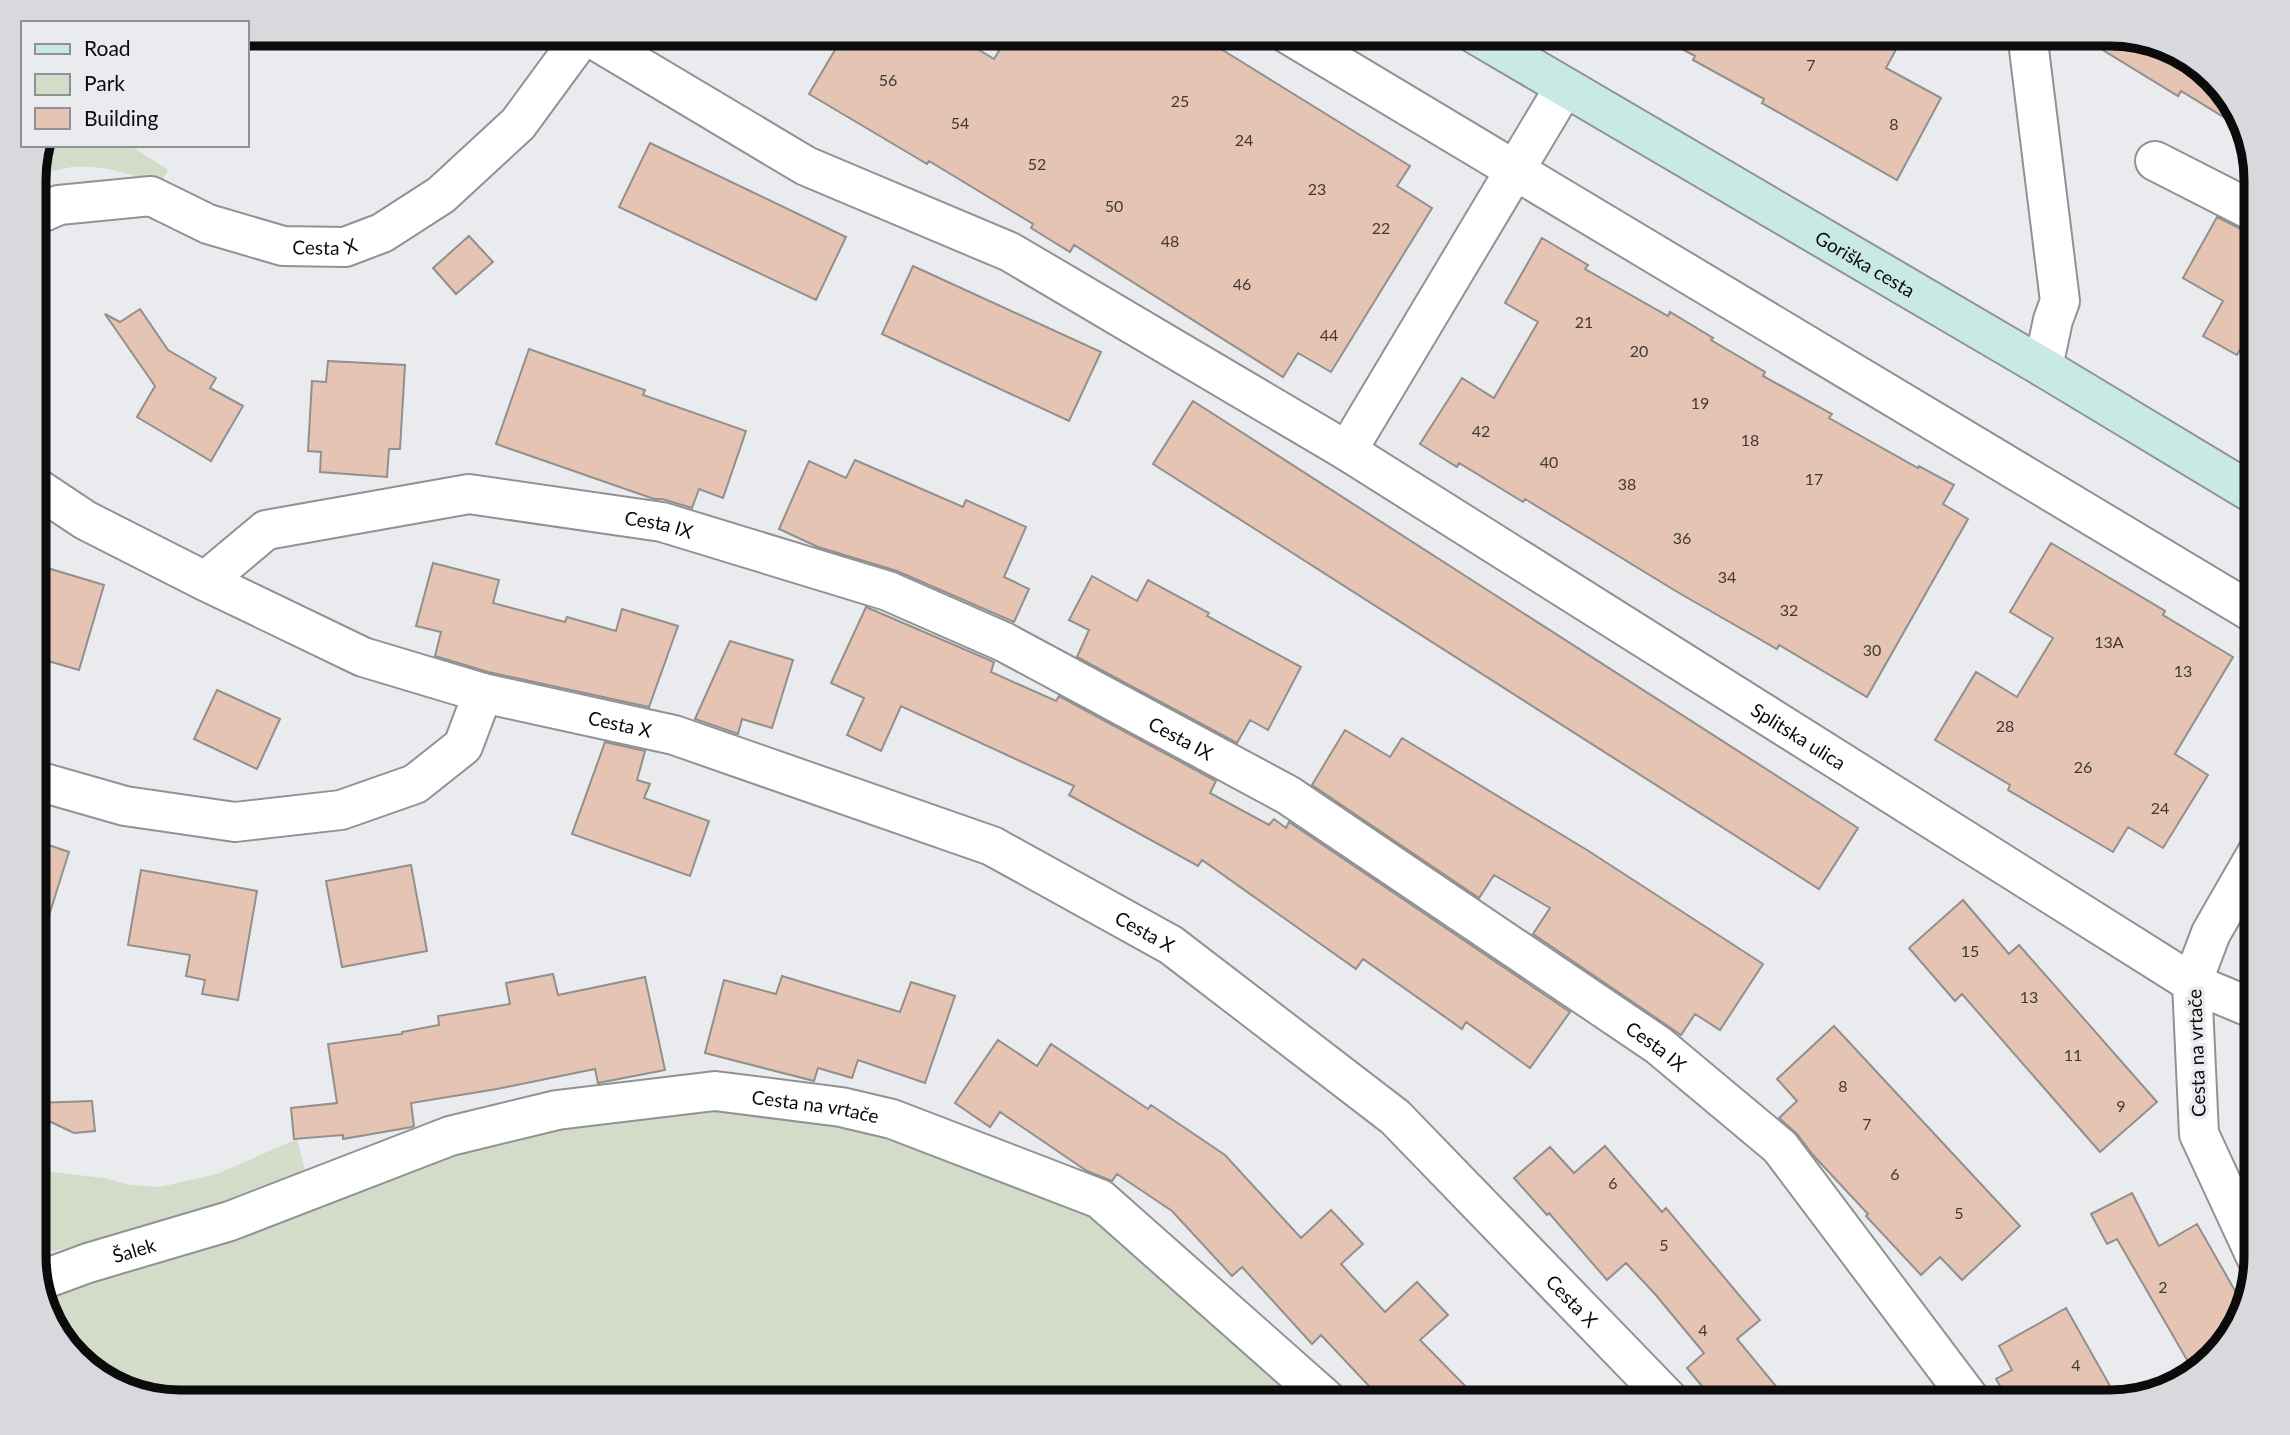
<svg xmlns="http://www.w3.org/2000/svg" width="2290" height="1435" viewBox="0 0 2290 1435" font-family="Lato,sans-serif">
<style>
.green{fill:#d3dbc9}
.building{fill:#e5c4b4;stroke:#928f8d;stroke-width:2}
.lines{fill:none;stroke-linecap:round;stroke-linejoin:round}
.street-casing{stroke:#909294;stroke-width:42}
.secondary-casing{stroke:#909294;stroke-width:42}
.street{stroke:#fff;stroke-width:38}
.secondary{stroke:#c9eae4;stroke-width:38}
.labels{text-anchor:middle;dominant-baseline:central;stroke-width:7;stroke-linejoin:round;paint-order:stroke}
.number-label{font-size:16px;fill:#423936}
.street-label{font-size:19px;fill:#0b0b0c;stroke:#e9ebee}
.rim{fill:none;stroke:#0b0b0c;stroke-width:9}
</style>
<rect width="100%" height="100%" fill="#e9ebee"/>
<!-- green -->
<path class="green" d="M39,145H129L168,170L161,183C111,170 84,156 34,178Z
M729,1101L865,1119L1098,1211L1313,1402H180L99,1377L53,1328L41,1290L475,1136Z
M297,1139L305,1171L262,1190L121,1237L43,1253L34,1252V1170L104,1178L130,1185L160,1187L217,1174Z"/>
<!-- building -->
<path class="building" d="M845,33H881L901,45L908,33H951L994,59L1010,33H1195L1410,166L1397,186L1432,208L1331,372L1298,353L1283,377L1074,245L1070,252L1031,228L1033,224L929,161L927,164L809,94Z
M1653,33H1905L1886,68L1941,98L1897,180L1762,103L1764,99L1693,60L1695,56Z
M2081,33H2110L2191,58L2237,107L2243,129L2181,91L2178,96L2080,36Z
M650,143L846,237L816,300L619,207Z
M2217,217L2247,232L2257,235V320L2237,355L2203,336L2223,301L2183,278Z
M469,236L493,262L456,294L433,268Z
M1542,238L1588,265L1585,269L1668,316L1670,312L1713,338L1711,340L1765,372L1763,376L1832,414L1829,418L1918,468L1919,466L1954,485L1943,504L1968,519L1867,697L1779,645L1777,649L1679,593L1525,499L1523,502L1459,463L1457,467L1420,444L1462,378L1494,398L1538,322L1505,303Z
M913,266L1101,352L1069,421L882,334Z
M140,309L168,350L216,378L210,388L243,406L211,461L137,417L155,386L105,314L120,322Z
M529,349L645,390L643,395L746,431L723,498L699,489L692,508L662,499H654L496,444Z
M328,361L405,365L400,449H389L387,477L320,472L321,452L308,451L312,381L326,382Z
M1193,401L1858,828L1819,889L1153,464Z
M855,460L963,507L966,500L1026,527L1004,577L1029,589L1014,622L897,571L818,547L779,529L809,461L846,478Z
M2051,543L2165,611L2163,615L2233,657L2175,754L2208,775L2163,848L2128,827L2113,852L2008,790L2010,785L1935,740L1976,672L2017,697L2053,638L2010,612Z
M433,563L499,580L493,603L565,622L567,617L616,631L622,609L678,626L649,707L488,672L435,656L441,632L416,626Z
M34,564L104,585L79,670L34,657Z
M1092,576L1137,601L1148,580L1209,613L1207,616L1301,667L1268,730L1250,720L1237,743L1077,657L1089,630L1069,620Z
M866,607L994,662L991,672L1056,701L1059,696L1216,781L1210,793L1269,825L1274,819L1286,828L1289,822L1570,1012L1530,1068L1466,1022L1462,1029L1363,959L1356,969L1202,860L1198,866L1069,795L1074,786L901,706L881,751L847,735L864,698L831,683Z
M730,641L793,660L772,728L742,719L738,734L695,719Z
M217,690L280,719L257,769L194,739Z
M1345,730L1390,757L1402,738L1587,850L1763,964L1720,1030L1695,1014L1681,1035L1533,934L1550,908L1494,875L1479,898L1312,785Z
M605,742L645,751L637,780L650,784L644,798L709,821L690,876L572,834Z
M34,840L69,852L41,941L34,940Z
M411,865L427,951L342,967L326,881Z
M141,870L257,891L238,1000L202,994L205,980L186,976L190,955L128,945Z
M1963,900L2009,954L2019,945L2157,1102L2100,1152L1962,994L1955,1001L1909,948Z
M553,974L558,995L645,977L665,1070L598,1083L595,1069L497,1089L411,1103L414,1126L412,1127L343,1139V1135L294,1139L291,1108L337,1103L328,1044L402,1034V1032L439,1025L438,1016L510,1004L506,983Z
M782,976L900,1012L911,982L955,996L925,1083L858,1060L852,1078L818,1068L814,1081L705,1053L724,980L776,994Z
M1834,1026L2020,1226L1962,1280L1940,1257L1921,1275L1866,1216L1868,1214L1813,1155L1797,1134L1779,1118L1797,1101L1777,1079Z
M998,1040L1037,1066L1051,1044L1148,1109L1151,1105L1225,1155L1301,1238L1331,1210L1363,1244L1341,1264L1385,1312L1417,1282L1448,1315L1420,1340L1481,1402H1384L1321,1335L1312,1344L1242,1267L1232,1276L1172,1211L1117,1174L1112,1181L1087,1171L1000,1112L990,1127L955,1103Z
M92,1101L95,1131L74,1133L34,1114V1103Z
M1605,1146L1662,1212L1666,1208L1760,1320L1737,1339L1789,1402H1715L1687,1368L1704,1353L1655,1294L1626,1263L1607,1280L1549,1213L1547,1215L1514,1178L1550,1147L1574,1173Z
M2132,1193L2159,1246L2197,1224L2242,1303L2232,1336L2194,1372L2117,1239L2107,1244L2091,1214Z
M2066,1308L2118,1400L2110,1402H2009L1996,1379L2012,1370L1999,1346Z"/>
<g class="lines">
<defs>
<g id="street">
<path d="M583,33L806,166L1010,252L1347,451L1564,88"/>
<path d="M1286,33L2257,615"/>
<path d="M2027,33L2060,301L2053,320L2043,367"/>
<path d="M2155,161L2257,213"/>
<path id="s1" d="M34,216L59,205L151,196L208,224L283,246L345,247L382,233L441,195L518,124L584,34"/>
<path id="s2" d="M1347,451L2192,983L2257,1010"/>
<path id="s3" d="M34,486L85,520L205,581L363,657L483,693L674,735L992,846L1171,945L1395,1117L1671,1402"/>
<path id="s4" d="M205,581L266,530L469,494L662,522L888,591L1004,642L1288,795L1658,1045L1780,1147L1972,1402"/>
<path d="M34,780L125,806L235,822L341,810L415,784L463,746L483,693"/>
<path d="M2256,1257L2199,1134L2192,983L2211,933L2257,853"/>
<path id="s5" d="M39,1281L88,1263L230,1221L450,1136L557,1110L715,1091L841,1107L892,1119L1100,1199L1329,1402"/>
</g>
<g id="secondary">
<path id="s6" d="M1473,33L2043,367L2257,496"/>
</g>
</defs>
<!-- street casing -->
<use href="#street" class="street-casing"/>
<!-- secondary casing -->
<use href="#secondary" class="secondary-casing"/>
<!-- street -->
<use href="#street" class="street"/>
<!-- secondary -->
<use href="#secondary" class="secondary"/>
</g>
<g class="labels">
<!-- number labels -->
<g class="number-label">
<text x="1811" y="64">7</text>
<text x="888" y="79">56</text>
<text x="1180" y="100">25</text>
<text x="960" y="122">54</text>
<text x="1894" y="123">8</text>
<text x="1244" y="139">24</text>
<text x="1037" y="163">52</text>
<text x="1317" y="188">23</text>
<text x="1114" y="205">50</text>
<text x="1381" y="227">22</text>
<text x="1170" y="240">48</text>
<text x="1242" y="283">46</text>
<text x="1584" y="321">21</text>
<text x="1329" y="334">44</text>
<text x="1639" y="350">20</text>
<text x="1700" y="402">19</text>
<text x="1481" y="430">42</text>
<text x="1750" y="439">18</text>
<text x="1549" y="461">40</text>
<text x="1814" y="478">17</text>
<text x="1627" y="483">38</text>
<text x="1682" y="537">36</text>
<text x="1727" y="576">34</text>
<text x="1789" y="609">32</text>
<text x="2109" y="641">13A</text>
<text x="1872" y="649">30</text>
<text x="2183" y="670">13</text>
<text x="2005" y="725">28</text>
<text x="2083" y="766">26</text>
<text x="2160" y="807">24</text>
<text x="1970" y="950">15</text>
<text x="2029" y="996">13</text>
<text x="2073" y="1054">11</text>
<text x="1843" y="1085">8</text>
<text x="2121" y="1105">9</text>
<text x="1867" y="1123">7</text>
<text x="1895" y="1173">6</text>
<text x="1613" y="1182">6</text>
<text x="1959" y="1212">5</text>
<text x="1664" y="1244">5</text>
<text x="2163" y="1286">2</text>
<text x="1703" y="1329">4</text>
<text x="2076" y="1364">4</text>
</g>
<!-- street labels -->
<g class="street-label">
<text stroke="none"><textPath href="#s1" startOffset="303">Cesta X</textPath></text>
<text stroke="none"><textPath href="#s6" startOffset="455">Goriška cesta</textPath></text>
<text stroke="none"><textPath href="#s4" startOffset="478">Cesta IX</textPath></text>
<text stroke="none"><textPath href="#s3" startOffset="637">Cesta X</textPath></text>
<text stroke="none"><textPath href="#s2" startOffset="534">Splitska ulica</textPath></text>
<text stroke="none"><textPath href="#s4" startOffset="1045">Cesta IX</textPath></text>
<text stroke="none"><textPath href="#s3" startOffset="1204">Cesta X</textPath></text>
<text stroke="none"><textPath href="#s4" startOffset="1612">Cesta IX</textPath></text>
<text transform="translate(2196 1053) rotate(-92)">Cesta na vrtače</text>
<text stroke="none"><textPath href="#s5" startOffset="807">Cesta na vrtače</textPath></text>
<text stroke="none"><textPath href="#s5" startOffset="100">Šalek</textPath></text>
<text stroke="none"><textPath href="#s3" startOffset="1771">Cesta X</textPath></text>
</g>
</g>
<!-- crop -->
<path d="M0 0H2290V1435H0ZM180 46H2110A134 134 0 0 1 2244 180V1256A134 134 0 0 1 2110 1390H180A134 134 0 0 1 46 1256V180A134 134 0 0 1 180 46Z" fill="#d7d9dc" fill-rule="evenodd"/>
<path class="rim" d="M180 46H2110A134 134 0 0 1 2244 180V1256A134 134 0 0 1 2110 1390H180A134 134 0 0 1 46 1256V180A134 134 0 0 1 180 46Z"/>
<!-- legend -->
<rect x="21" y="21" width="228" height="126" fill="#e9ebee" stroke="#909194" stroke-width="2"/>
<rect x="35" y="44" width="35" height="10" fill="#c9eae4" stroke="#909194" stroke-width="2"/>
<text x="84" y="56" font-size="21" fill="#0b0b0c">Road</text>
<rect x="35" y="74" width="35" height="21" fill="#d3dbc9" stroke="#909194" stroke-width="2"/>
<text x="84" y="91" font-size="21" fill="#0b0b0c">Park</text>
<rect x="35" y="108" width="35" height="21" fill="#e5c4b4" stroke="#909194" stroke-width="2"/>
<text x="84" y="126" font-size="21" fill="#0b0b0c">Building</text>
</svg>
